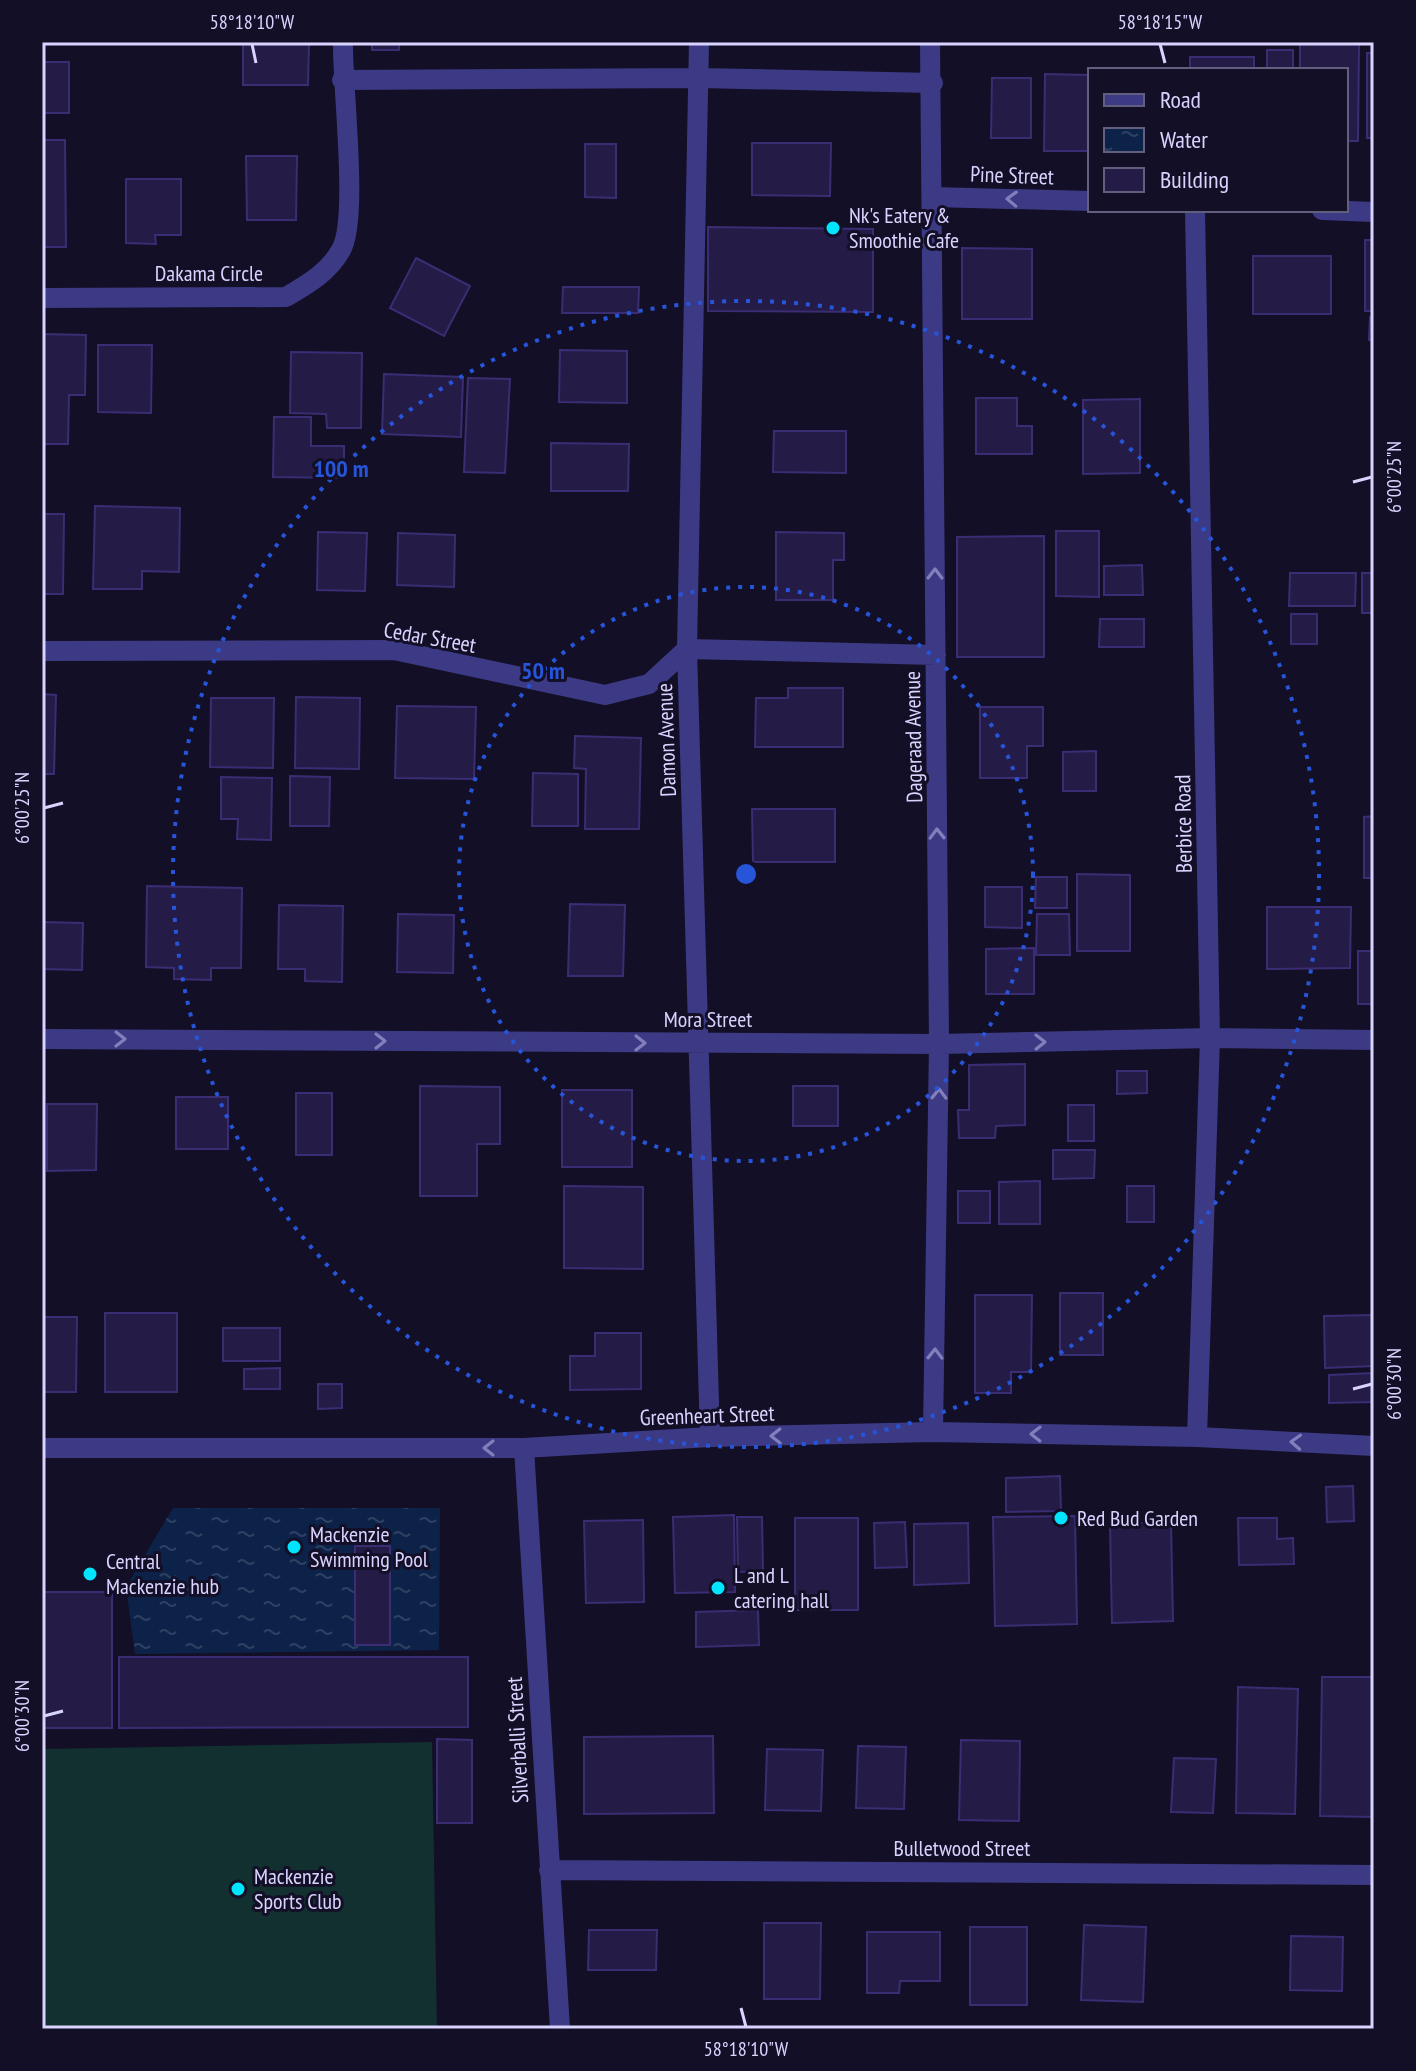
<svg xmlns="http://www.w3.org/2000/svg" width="1416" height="2071" viewBox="0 0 1416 2071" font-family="'PT Sans Narrow',sans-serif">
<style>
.pitch{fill:#12302f}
.water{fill:url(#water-ripples)}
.building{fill:#241b47;stroke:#3b2d73;stroke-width:2}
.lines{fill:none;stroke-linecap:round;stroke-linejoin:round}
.street{stroke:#3d3a85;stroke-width:20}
.oneway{stroke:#837fbc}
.ticks{fill:none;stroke:#d9d4ff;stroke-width:3}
.ring{fill:none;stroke:#2655da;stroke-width:4;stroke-dasharray:4 8}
.poi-dot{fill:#00e5ff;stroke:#130f26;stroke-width:3}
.labels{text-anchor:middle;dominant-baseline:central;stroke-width:6;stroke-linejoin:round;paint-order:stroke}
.street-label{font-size:22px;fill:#d9d4ff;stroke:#130f26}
.poi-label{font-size:22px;fill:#d9d4ff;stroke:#130f26;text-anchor:start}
.centre{fill:#2655da;stroke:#130f26;stroke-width:4}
.ring-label{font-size:24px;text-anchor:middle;font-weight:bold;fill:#2655da;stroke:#130f26;stroke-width:6;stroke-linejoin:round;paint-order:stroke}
.neatline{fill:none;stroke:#d9d4ff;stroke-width:3}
.ticks-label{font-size:20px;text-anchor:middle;fill:#d9d4ff}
</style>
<defs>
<pattern id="water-ripples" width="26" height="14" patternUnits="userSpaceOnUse" patternTransform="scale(2)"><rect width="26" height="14" fill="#0c2248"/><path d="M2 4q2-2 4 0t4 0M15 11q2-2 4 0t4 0" fill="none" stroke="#2f4163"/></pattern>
</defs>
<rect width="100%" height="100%" fill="#130f26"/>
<!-- pitch -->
<path class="pitch" d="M432,1742L437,2029H42V1749Z"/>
<!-- water -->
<path class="water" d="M173,1508H440L439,1650L135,1654L126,1587Z"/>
<!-- building -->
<path class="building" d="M243,42H309L308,85H243Z
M372,42H399V50H372Z
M1300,42H1359L1358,141H1346V70H1300Z
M1267,50H1293V70H1267Z
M1367,53H1374V138H1367Z
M1190,57H1254V70H1190Z
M42,62H69V113H42Z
M1045,74L1088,75V151H1044Z
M992,78H1031V138H991Z
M42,140H65L66,247H42Z
M752,143H831L830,196L752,195Z
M585,144H616V198L585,197Z
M246,156H297L296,220H247Z
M126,179H181V235H155L156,244L126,243Z
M708,227L873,229V312L708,311Z
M1365,240H1374V311H1365Z
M962,248L1032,249V319H962Z
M1253,256H1331V314H1253Z
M416,258L470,286L444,336L390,308Z
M563,287H639L638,313H562Z
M1370,317H1374V340H1369Z
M42,334L86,335L85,395H69L68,444H42Z
M98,345H152L151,413L98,412Z
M560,350L627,351V403L559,402Z
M291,352L362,353L361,428H327L326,414L290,413Z
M384,374L463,377L461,437L382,434Z
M468,378L510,379L505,473L464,472Z
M976,398H1017V426H1032V454H976Z
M1140,399V473L1083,474V400Z
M274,417H311V446H344V478L273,477Z
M774,431H846V473L773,472Z
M551,443L629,444L628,491H551Z
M95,506L180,508L179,572L142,571V589H93Z
M42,514H64L63,594H42Z
M1056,531H1099V597L1056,596Z
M318,532L367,533L365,591L317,590Z
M776,532L844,533V560H833V600H776Z
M398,533L455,535L454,587L397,585Z
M1044,536V657H957V537Z
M1142,565L1143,595H1104V566Z
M1290,573H1356L1355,606H1289Z
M1362,573H1374V613H1362Z
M1291,614H1317V644H1291Z
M1100,619H1144V647H1099Z
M788,688H843V747H755L756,698H788Z
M42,694L56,695L54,774H42Z
M296,697L360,698L359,769L295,768Z
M211,698H274L273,768L210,767Z
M397,706L476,707L474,779L395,778Z
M980,707H1043V746H1027V778H980Z
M575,736L641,738L639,829H585L586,769L574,768Z
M1096,751V791H1063V752Z
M533,773L578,774V826H532Z
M290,776L330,777L329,826H290Z
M221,777L272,778L271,840L237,839L238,819H221Z
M752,809H835V862H753Z
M1374,816V878H1364V817Z
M1077,874L1130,875V951H1077Z
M1036,877H1067V908H1035Z
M147,886L242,888L241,968H211V980L174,979V968L146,967Z
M985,887H1022V928L985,927Z
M570,904L625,905L623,976H568Z
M279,905L343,906L342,982L305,981V969H278Z
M1267,907H1351L1350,968L1267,969Z
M398,914L454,915L453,973L397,972Z
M1037,914H1069L1070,955H1036Z
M42,922L83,923L82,970L42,969Z
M1034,948V994H986V949Z
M1358,951H1374V1004H1358Z
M1025,1064V1125L996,1126L995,1138H959L958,1110H969V1065Z
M1117,1071H1147V1093L1117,1094Z
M420,1086L500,1087V1144H477V1196H420Z
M793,1086H838V1126H793Z
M562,1090H632V1167H562Z
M296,1093H332V1155H296Z
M176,1097H228V1149H176Z
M47,1104H97L96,1170L47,1171Z
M1068,1105H1094V1141H1068Z
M1053,1150H1095L1094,1178L1053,1179Z
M1040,1181V1224H999V1182Z
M564,1186L643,1187V1269L564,1268Z
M1127,1186H1154V1222H1127Z
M958,1191H990V1223H958Z
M1060,1293H1103V1355H1060Z
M975,1295H1032L1031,1372H1011V1393H975Z
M105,1313H177V1392H105Z
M1373,1315L1374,1366L1325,1368L1324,1316Z
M42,1317H77L76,1392H42Z
M223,1328H280V1361H223Z
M595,1333H641V1389L570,1390V1356H595Z
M280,1368V1389H244V1369Z
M1374,1373V1402L1329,1403V1375Z
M318,1384H342V1408L318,1409Z
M1060,1476L1061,1511L1006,1512V1478Z
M1353,1486L1354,1521L1327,1522L1326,1487Z
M734,1515L735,1592L675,1593L673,1517Z
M1075,1516L1077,1624L995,1626L993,1517Z
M737,1517H762L763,1571L738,1572Z
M795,1518H858V1610H795Z
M1238,1518H1277V1539L1293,1538L1294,1564L1239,1565Z
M643,1520L644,1602L586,1603L584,1521Z
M905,1522L907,1567L875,1568L874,1523Z
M1171,1522L1173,1621L1112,1623L1110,1524Z
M968,1523L969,1583L914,1585V1524Z
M355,1546H390V1645H355Z
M42,1592H112V1728H42Z
M758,1610L759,1645L696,1647V1612Z
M119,1657H468V1727L119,1728Z
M1322,1677H1374V1817L1320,1816Z
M1238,1687L1298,1689L1295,1814L1236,1813Z
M713,1736L714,1813L584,1814V1737Z
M437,1739L472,1740V1823H437Z
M961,1740L1020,1741L1019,1821L959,1820Z
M858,1746L906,1747L904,1809L856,1808Z
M767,1749L823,1750L821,1811L765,1810Z
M1174,1758L1216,1759L1213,1813L1171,1812Z
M764,1923H821L820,1999H764Z
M1084,1925L1146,1927L1143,2002L1081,2000Z
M970,1927H1027V2005H970Z
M589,1930H657L656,1970H588Z
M867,1932H940V1981H900L899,1993H867Z
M1291,1936L1343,1937L1342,1991L1290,1990Z"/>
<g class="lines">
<!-- street -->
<path class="street" d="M699,42L687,649L710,1437
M930,42L939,1044L933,1432
M342,80L700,78L933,83
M933,197L1090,201
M1195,210L1210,1038L1197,1437
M1322,210L1374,212
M42,298L286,297C308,284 328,273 341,250C359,219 342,86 343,42
M42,651L394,650L605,695L649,684L687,649L936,655
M42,1039L939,1044L1210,1038L1374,1040
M42,1448H524L710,1437L933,1432L1197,1437L1374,1446
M524,1448L560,2029
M549,1870L1374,1875"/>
</g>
<!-- one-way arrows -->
<defs><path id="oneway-chevron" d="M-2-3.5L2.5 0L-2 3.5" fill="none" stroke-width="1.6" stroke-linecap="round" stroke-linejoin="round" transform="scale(2)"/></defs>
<g class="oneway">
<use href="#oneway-chevron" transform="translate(1012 199) rotate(-178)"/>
<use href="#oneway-chevron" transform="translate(935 574) rotate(-90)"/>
<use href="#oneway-chevron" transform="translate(937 834) rotate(-91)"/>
<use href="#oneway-chevron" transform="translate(120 1039)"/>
<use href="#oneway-chevron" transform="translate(380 1041)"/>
<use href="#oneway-chevron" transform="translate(1040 1042) rotate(-1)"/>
<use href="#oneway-chevron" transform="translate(640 1043)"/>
<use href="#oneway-chevron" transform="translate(939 1094) rotate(-89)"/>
<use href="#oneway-chevron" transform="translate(935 1354) rotate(-89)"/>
<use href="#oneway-chevron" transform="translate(1036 1434) rotate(-179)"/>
<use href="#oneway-chevron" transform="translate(776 1436) rotate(179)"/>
<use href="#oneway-chevron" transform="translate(1296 1442) rotate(-177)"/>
<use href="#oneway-chevron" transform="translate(489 1448) rotate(180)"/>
</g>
<!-- ticks -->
<path class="ticks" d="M252,44L256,63M1160,44L1165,63M1353,482L1372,477M44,808L63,803M1353,1389L1372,1384M44,1716L63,1711M741,2008L746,2027"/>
<!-- distance rings -->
<g class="ring">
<circle cx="746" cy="874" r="287"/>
<circle cx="746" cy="874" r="573"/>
</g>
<!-- markers -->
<g class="poi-dot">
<circle cx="833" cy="228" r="8"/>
<circle cx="1061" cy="1518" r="8"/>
<circle cx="294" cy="1547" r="8"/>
<circle cx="90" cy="1574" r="8"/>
<circle cx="718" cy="1588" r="8"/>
<circle cx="238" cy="1889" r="8"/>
</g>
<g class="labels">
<!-- street labels -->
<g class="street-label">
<text transform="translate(1012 175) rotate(2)">Pine Street</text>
<text x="209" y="273">Dakama Circle</text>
<text transform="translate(430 637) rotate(10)">Cedar Street</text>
<text transform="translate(913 737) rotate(-91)">Dageraad Avenue</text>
<text transform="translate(666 740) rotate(-92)">Damon Avenue</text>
<text transform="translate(1183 824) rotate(-91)">Berbice Road</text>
<text x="708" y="1019">Mora Street</text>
<text transform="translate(707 1415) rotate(-2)">Greenheart Street</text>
<text transform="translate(517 1740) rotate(-93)">Silverballi Street</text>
<text x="962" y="1848">Bulletwood Street</text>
</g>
<!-- poi labels -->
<g class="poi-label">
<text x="849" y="215">Nk's Eatery &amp;<tspan x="849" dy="25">Smoothie Cafe</tspan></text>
<text x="1077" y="1518">Red Bud Garden</text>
<text x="310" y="1534">Mackenzie<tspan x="310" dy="25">Swimming Pool</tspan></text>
<text x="106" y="1561">Central<tspan x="106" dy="25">Mackenzie hub</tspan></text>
<text x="734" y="1575">L and L<tspan x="734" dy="25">catering hall</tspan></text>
<text x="254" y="1876">Mackenzie<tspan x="254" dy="25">Sports Club</tspan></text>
</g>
</g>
<circle cx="746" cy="874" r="12" class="centre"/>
<g class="ring-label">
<text x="341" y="477">100 m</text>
<text x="543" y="679">50 m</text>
</g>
<!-- border -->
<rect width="1416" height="2071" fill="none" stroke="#130f26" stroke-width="88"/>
<!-- legend -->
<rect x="1088" y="68" width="260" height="144" fill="#130f26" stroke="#625e7d" stroke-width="2"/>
<rect x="1104" y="94" width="40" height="12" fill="#3d3a85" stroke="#625e7d" stroke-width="2"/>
<text x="1160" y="108" font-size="24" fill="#d9d4ff">Road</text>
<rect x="1104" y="128" width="40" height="24" fill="url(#water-ripples)" stroke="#625e7d" stroke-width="2"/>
<text x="1160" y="148" font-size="24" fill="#d9d4ff">Water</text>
<rect x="1104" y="168" width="40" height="24" fill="#241b47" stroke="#625e7d" stroke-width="2"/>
<text x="1160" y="188" font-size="24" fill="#d9d4ff">Building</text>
<rect x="44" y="44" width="1328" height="1983" class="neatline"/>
<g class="ticks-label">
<text x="252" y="29">58°18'10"W</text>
<text x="1160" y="29">58°18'15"W</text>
<text transform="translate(1394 477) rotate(-90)" y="7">6°00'25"N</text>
<text transform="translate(22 808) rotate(-90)" y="7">6°00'25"N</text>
<text transform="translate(1394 1384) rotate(-90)" y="7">6°00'30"N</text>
<text transform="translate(22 1716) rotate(-90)" y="7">6°00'30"N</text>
<text x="746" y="2056">58°18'10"W</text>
</g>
</svg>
